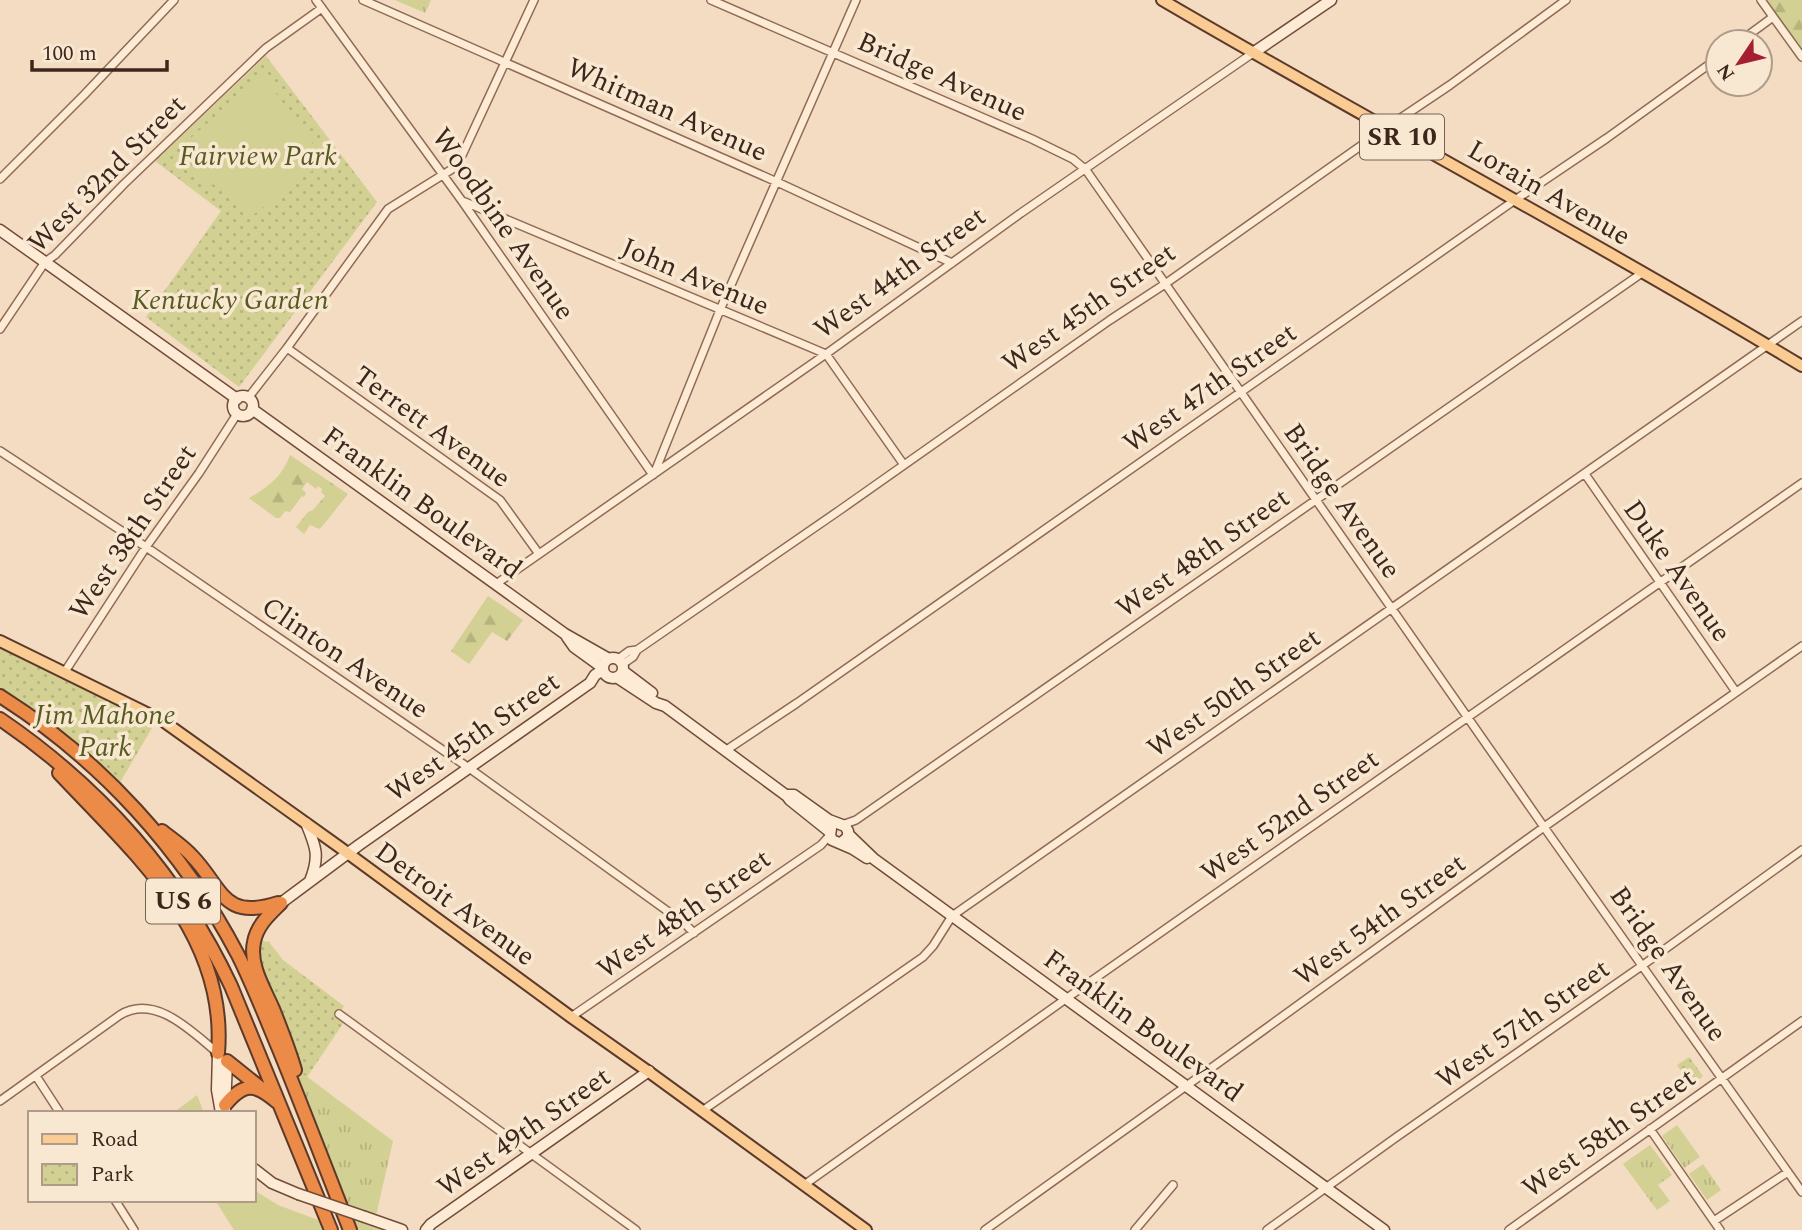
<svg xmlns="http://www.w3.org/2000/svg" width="1802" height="1230" viewBox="0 0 1802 1230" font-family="Spectral,serif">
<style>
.grass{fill:url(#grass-tufts)}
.forest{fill:url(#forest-firs)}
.park{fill:url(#park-dots)}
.pitch{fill:#d3d093}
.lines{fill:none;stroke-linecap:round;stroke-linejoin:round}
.street-casing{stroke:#8f6b56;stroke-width:10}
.secondary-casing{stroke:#714c39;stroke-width:13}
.primary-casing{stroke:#5c3a2b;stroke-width:14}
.highway-casing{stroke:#5c3a2b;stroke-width:16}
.street{stroke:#fdebd5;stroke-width:7}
.secondary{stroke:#fdebd5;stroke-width:10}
.primary{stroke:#fbcb94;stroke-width:10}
.highway{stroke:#ec8a47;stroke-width:12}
.secondary-bridge-casing{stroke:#714c39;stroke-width:13;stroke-linecap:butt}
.secondary-bridge{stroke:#fdebd5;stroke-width:10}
.labels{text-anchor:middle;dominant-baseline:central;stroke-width:7;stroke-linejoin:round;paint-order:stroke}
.shield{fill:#f9e8d1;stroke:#756152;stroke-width:2}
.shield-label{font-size:26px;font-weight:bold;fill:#3d271c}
.street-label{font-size:28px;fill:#3d271c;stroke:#f9e8d1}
.park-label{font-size:28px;font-style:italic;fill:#565c20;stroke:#f9e8d1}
</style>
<defs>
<pattern id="grass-tufts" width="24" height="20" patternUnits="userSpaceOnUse" patternTransform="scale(1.75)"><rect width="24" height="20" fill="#d3d093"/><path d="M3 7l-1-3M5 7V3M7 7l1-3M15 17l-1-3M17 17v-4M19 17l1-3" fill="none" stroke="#b6b37e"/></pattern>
<pattern id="forest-firs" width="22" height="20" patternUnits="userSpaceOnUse" patternTransform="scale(1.75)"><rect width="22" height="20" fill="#d3d093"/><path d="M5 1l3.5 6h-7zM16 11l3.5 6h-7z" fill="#b6b37e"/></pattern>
<pattern id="park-dots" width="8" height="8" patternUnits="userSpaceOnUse" patternTransform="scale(1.75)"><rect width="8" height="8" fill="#d3d093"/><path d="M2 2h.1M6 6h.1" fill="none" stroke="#b6b37e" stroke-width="1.8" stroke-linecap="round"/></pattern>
</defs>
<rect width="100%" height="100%" fill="#f3dcc1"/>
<!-- grass -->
<path class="grass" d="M395,0H431L425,13Z
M294,1067L393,1141L375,1220L402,1230H350L308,1121Z
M1677,1125L1700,1157L1684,1168L1662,1136Z
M1650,1145L1672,1175L1658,1185L1670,1201L1657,1210L1623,1164Z
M1703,1164L1721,1190L1707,1200L1689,1174Z"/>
<!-- forest -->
<path class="forest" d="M1761,0H1802V57Z
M290,455L348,494L320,529L310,525L304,534L296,527L308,512L313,510L325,496L321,492L322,489L318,486L316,489L307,482L302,489L306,493L304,497L302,496L290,512L285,511L280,518H276L249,498C267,488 283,476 290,455Z
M488,596L523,620L507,641L492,632L469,664L451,651Z"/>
<!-- park -->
<path class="park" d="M266,56L377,202L239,387L146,317L221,211L155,161Z
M0,641L158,718L116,789L0,696Z
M254,940L269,942L283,960L344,1006L339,1014L346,1019L307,1077L294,1067L257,974Z
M1689,1057L1703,1076L1691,1085L1677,1065Z"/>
<!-- pitch -->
<path class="pitch" d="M262,74L321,155V164L250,217L237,200L199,175L183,145Z
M197,1095L204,1113H173Z
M254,1190L278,1205L318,1220L322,1230H234L215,1200H254Z"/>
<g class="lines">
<defs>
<path id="street" d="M316,0L462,201L653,475
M363,0L777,182L952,263
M711,0L1032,139L1073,159L1086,170L1544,827L1802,1192
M1761,0L1802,57
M1739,42L1773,17
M0,179L84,95L174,0
M465,202L826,354L904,465
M0,329L45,262L55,255L124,184L266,48L322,8
M287,348L500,500L539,554
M248,398L287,348L388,209L457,166L534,0
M0,451L146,547L469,768L684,923L694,933
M654,474L720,310L856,0
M1585,474L1736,692
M496,584L826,354L1021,213L1253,53
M618,659L629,651L637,650
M623,664L633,657L637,650L840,510L1110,320L1165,284L1386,128L1450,85L1566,0
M64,673L146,547L199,473L237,414
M725,751L797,703L1515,200L1607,138L1718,58
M842,825L856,820L1642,273
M339,1014L636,1230
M571,1017L821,845L830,835
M36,1076L60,1113
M0,1101L120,1015C156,993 193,1033 219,1054
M702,1111L923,957L933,946L952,916L1802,321
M1650,1129L1720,1230
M804,1185L1067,998L1802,483
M115,1200L134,1230
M1714,1221L1788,1172
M985,1230L1196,1079L1544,827L1802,646
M1135,1230L1173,1185
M1267,1230L1398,1136L1643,965L1802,850
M1509,1230L1802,1021"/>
<path id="secondary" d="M1253,53L1331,0
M0,230L237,399
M233 406a10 10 0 1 1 20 0a10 10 0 1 1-20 0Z
M252,409L565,634L609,659
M567,637L574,647L603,668
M603 668a10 10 0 1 1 20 0a10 10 0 1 1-20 0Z
M623,671L652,693
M618,678L656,703L665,706L787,796L790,800L830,832
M788,795H794L829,820L845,826L848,831V837L841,843
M306,823C316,847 320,856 310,881
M831,829L830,835L832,840L853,849L867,858
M848,834L874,859L1384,1230
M281,903L359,845L590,683L595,675L603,670
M218,1053L217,1090L221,1113
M225,1109L227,1061
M254,1169L272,1183L298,1194
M365,1217L402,1230
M426,1230L431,1224L649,1071"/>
<path id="primary" d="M1162,0C1374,124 1592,239 1802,366
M0,641L163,721L338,846L571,1017L649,1072L866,1230"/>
<path id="highway" d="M0,696C100,759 183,850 238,955C253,985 265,1016 278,1047C303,1108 326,1169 350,1230
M0,719C100,787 180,877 231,986L331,1230
M59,773C133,852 228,933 218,1053
M162,831C172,839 183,846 192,856C223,888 222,921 278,903
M281,903C270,914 257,925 254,942C249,965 264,988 273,1009C281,1029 289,1049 295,1070
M227,1061L262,1089
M225,1105C244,1082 255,1083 277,1102"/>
</defs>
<!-- street casing -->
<use href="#street" class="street-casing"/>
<!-- secondary casing -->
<use href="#secondary" class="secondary-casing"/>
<!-- primary casing -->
<use href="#primary" class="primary-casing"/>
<!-- highway casing -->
<use href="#highway" class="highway-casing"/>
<!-- street -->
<use href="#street" class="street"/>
<!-- secondary -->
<use href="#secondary" class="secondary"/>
<!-- primary -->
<use href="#primary" class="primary"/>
<!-- highway -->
<use href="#highway" class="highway"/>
<defs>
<path id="secondary-bridge" d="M298,1194L365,1217"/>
</defs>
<!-- secondary-bridge casing -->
<use href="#secondary-bridge" class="secondary-bridge-casing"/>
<!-- secondary-bridge -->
<use href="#secondary-bridge" class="secondary-bridge"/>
</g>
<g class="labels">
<!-- shield labels -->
<g class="shield">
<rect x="1360" y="114.5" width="84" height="45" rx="5"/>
<rect x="146" y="878.5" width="74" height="45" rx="5"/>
</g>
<g class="shield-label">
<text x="1402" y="137">SR 10</text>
<text x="183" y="901">US 6</text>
</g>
<!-- street labels -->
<g class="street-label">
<text transform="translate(942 77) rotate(24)">Bridge Avenue</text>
<text transform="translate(667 110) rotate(24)">Whitman Avenue</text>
<text transform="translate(107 174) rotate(-45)">West 32nd Street</text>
<text transform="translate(1549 193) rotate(30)">Lorain Avenue</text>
<text transform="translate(503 224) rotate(55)">Woodbine Avenue</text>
<text transform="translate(900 273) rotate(-36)">West 44th Street</text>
<text transform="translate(695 277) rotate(23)">John Avenue</text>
<text transform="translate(1089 308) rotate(-35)">West 45th Street</text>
<text transform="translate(1210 388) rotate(-35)">West 47th Street</text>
<text transform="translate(432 427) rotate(36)">Terrett Avenue</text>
<text transform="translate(1342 501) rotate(55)">Bridge Avenue</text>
<text transform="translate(422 503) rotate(36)">Franklin Boulevard</text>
<text transform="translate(133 532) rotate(-56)">West 38th Street</text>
<text transform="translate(1203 553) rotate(-35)">West 48th Street</text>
<text transform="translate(1677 571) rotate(55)">Duke Avenue</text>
<text transform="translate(345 658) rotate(34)">Clinton Avenue</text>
<text transform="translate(1234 693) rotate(-35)">West 50th Street</text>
<text transform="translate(473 737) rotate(-35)">West 45th Street</text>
<text transform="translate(1290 816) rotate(-35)">West 52nd Street</text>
<text transform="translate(455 904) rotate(36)">Detroit Avenue</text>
<text transform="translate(684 914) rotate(-35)">West 48th Street</text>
<text transform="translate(1380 920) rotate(-36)">West 54th Street</text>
<text transform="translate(1668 964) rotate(55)">Bridge Avenue</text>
<text transform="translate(1523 1024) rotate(-35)">West 57th Street</text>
<text transform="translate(1143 1026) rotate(36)">Franklin Boulevard</text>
<text transform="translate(524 1132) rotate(-35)">West 49th Street</text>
<text transform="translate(1609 1133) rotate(-35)">West 58th Street</text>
</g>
<!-- park labels -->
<g class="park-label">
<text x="258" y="156">Fairview Park</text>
<text x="230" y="300">Kentucky Garden</text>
<text x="105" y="715">Jim Mahone<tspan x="105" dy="32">Park</tspan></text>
</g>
</g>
<!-- legend -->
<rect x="28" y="1111" width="228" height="91" fill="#f9e8d1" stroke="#ae9b89" stroke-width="2"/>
<rect x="42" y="1134" width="35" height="10" fill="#fbcb94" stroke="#ae9b89" stroke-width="2"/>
<text x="91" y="1146" font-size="21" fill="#3d271c">Road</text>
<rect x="42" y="1164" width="35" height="21" fill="url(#park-dots)" stroke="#ae9b89" stroke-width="2"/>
<text x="91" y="1181" font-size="21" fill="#3d271c">Park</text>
<!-- north arrow -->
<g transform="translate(1739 63) rotate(235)"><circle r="33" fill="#f9e8d1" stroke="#ae9b89" stroke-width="2"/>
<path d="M0-5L12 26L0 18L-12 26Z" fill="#a51f34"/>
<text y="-10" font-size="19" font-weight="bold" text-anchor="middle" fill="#3d271c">N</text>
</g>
<!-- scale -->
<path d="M32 60v10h135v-10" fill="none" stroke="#3d271c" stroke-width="3.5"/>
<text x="42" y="60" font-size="21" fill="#3d271c" stroke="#f9e8d1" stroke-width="5" paint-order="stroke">100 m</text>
</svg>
